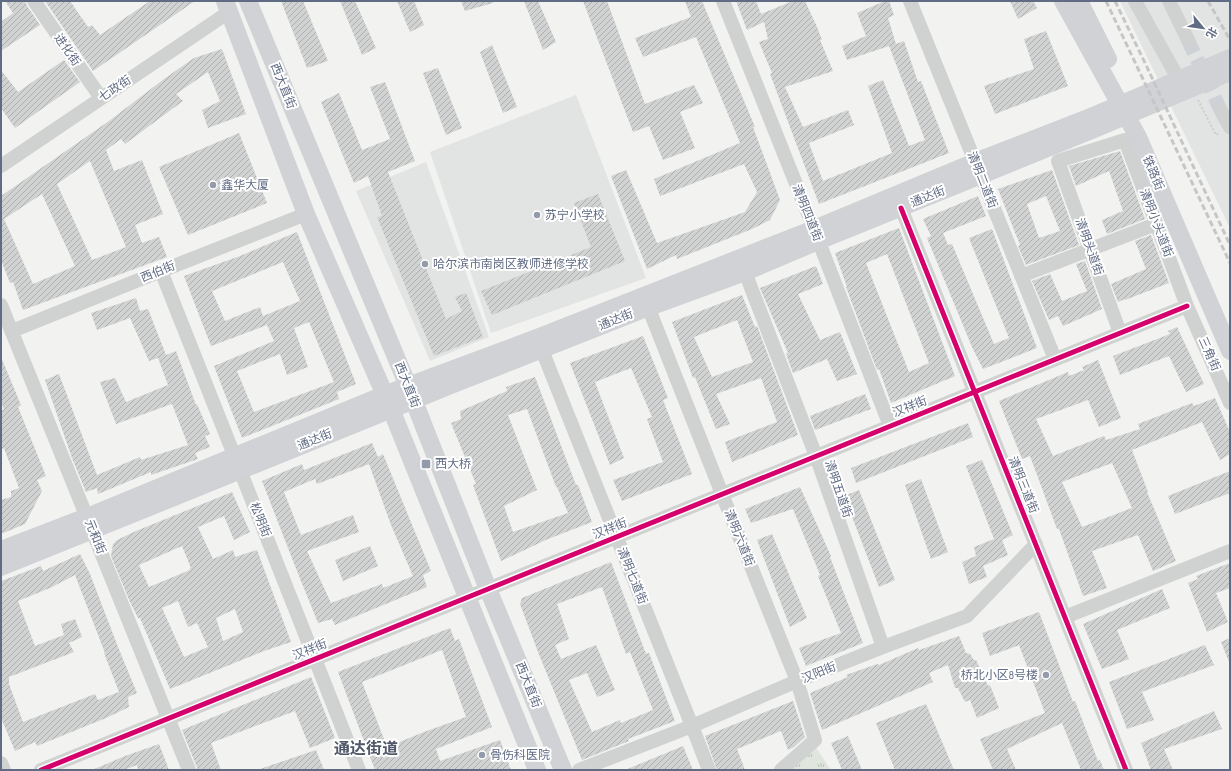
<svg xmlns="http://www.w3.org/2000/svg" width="1231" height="771" viewBox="0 0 1231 771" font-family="'Sofia Sans Condensed','Noto Sans SC',sans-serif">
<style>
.built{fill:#e2e3e3}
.grass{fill:url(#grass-tufts)}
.building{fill:url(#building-hatch);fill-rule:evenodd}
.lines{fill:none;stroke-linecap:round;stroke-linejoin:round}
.minor-tunnel{stroke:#ced1d5;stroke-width:14;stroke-dasharray:14 7;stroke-linecap:butt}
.path{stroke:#cdcdcd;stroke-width:2;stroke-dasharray:2 2;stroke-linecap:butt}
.minor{stroke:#d0d1d1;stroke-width:14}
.major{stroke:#d0d2d6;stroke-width:18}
.rail{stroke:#c6c6c7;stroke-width:3;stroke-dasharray:6 3;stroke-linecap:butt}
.cycleway-casing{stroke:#fff;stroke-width:8}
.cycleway{stroke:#d6006c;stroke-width:5}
.poi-dot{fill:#939baa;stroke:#fff;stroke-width:1.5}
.labels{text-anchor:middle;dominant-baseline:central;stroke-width:4;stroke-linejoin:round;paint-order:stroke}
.street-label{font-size:12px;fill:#606b84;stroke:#fff}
.poi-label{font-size:12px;fill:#606b84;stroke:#fff;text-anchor:start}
.district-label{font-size:16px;font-weight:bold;fill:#4f5768;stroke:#fff}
</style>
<defs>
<pattern id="grass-tufts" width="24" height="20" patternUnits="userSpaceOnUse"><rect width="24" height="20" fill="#e0e6de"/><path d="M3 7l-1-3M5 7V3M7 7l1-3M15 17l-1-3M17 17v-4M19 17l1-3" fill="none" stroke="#b9beba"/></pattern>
<pattern id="building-hatch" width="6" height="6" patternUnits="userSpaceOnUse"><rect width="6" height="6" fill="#d1d2d2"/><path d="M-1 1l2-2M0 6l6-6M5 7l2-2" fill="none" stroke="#adaeb0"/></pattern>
</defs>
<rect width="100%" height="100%" fill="#f2f3f0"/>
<!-- built -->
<path class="built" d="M1120,1H1229L1230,3V228Z
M576,95L646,278L491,333L430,152Z
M426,162L489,337L430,361L356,191Z"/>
<!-- grass -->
<path class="grass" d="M815,746L831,770H789Z"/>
<!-- building -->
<path class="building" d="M5,1H25L27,6L40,25L1,51V22L13,13Z
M45,1H70L88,27L92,25L100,35L150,1H195L93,71Z
M281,1H303L328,61L307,68Z
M340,1H355L376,48L362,55Z
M397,1H414L424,25L410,32Z
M461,1H493V3L465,11Z
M524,1H538L556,42L543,50Z
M583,1H607L645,104L694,85L703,103L680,112L695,148L663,160L649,126L633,132Z
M685,1H702L755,127H753L780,200L770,220L752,229L677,259L676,255L647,269L611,176L626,170L657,243L745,212L757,192L744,164L660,196L654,179L740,143L696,37L643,57L635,38L691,17Z
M736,1H756L761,14L793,1H805L817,27L822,40H820L833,71L785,87L803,127L848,110L854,125L809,143L823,181L892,153L868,86L883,80L909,146L925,140L889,46L847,60L842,46L866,36L857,13L885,1H889L894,15L888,18L896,44L904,41L918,82L921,81L949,153L819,204L770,74L772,73L759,42L768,39L764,22L747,30Z
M1010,1H1033L1037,8L1018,19Z
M1046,31L1068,86L995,114L984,86L1034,69L1024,39Z
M492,45L517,107L503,113L480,52Z
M222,49L246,114L208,128L202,110L220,101L208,72L176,94L183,101L125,144L121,139L106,150L114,171L142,160L163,214L135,225L142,243L159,237L167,257L23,310L13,282L10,283L1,260V196L109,121L164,79L194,58ZM90,161L126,247L92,260L57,184ZM42,194L75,266L33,284L4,219Z
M64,60L80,82L15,128L1,108V70L18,92Z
M438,68L462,128L446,135L423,73Z
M385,82L415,161L388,172L446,319L462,311L455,297L466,293L483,337L434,356L377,217L382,216L368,176L354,183L321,102L339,93L362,150L390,139L370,87Z
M239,133L267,203L188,235L159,167Z
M1120,151L1145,219L1107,234L1102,220L1123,211L1109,171L1076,186L1069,166Z
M1052,170L1079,245L1026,265L1018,246L1020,245L998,189ZM1046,196L1060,231L1039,238L1027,204Z
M598,194L625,261L492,315L481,291L591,247L574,203Z
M978,196L986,216L943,233L948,245L952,244L994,344L1009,338L969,238L992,229L1037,348L983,369L972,347L927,238L931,236L923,219Z
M899,228L955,376L891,403L879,369L877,370L846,287H847L835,253ZM887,254L929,363L909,372L866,263Z
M297,232L356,384L337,392L339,399L242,438L214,366L274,341L267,325L211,346L184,276L240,256ZM283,262L300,301L263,316L260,307L225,321L212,291ZM309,322L334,382L254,412L237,371L280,354L287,375L308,367L294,328Z
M1151,235L1169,283L1125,300V299L1118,302L1111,284L1146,269L1135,241Z
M1085,261L1102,309L1063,326L1058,316L1049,320L1032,281L1050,274L1062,301L1087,291L1076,264Z
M816,266L823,284L798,294L820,340L840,332L857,374L837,381L827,359L793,373L786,354L788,353L760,288Z
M742,295L755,327L757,326L798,435L732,462L725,442L777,422L761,378L716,394L730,424L716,429L695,377L693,378L672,322ZM737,320L753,362L712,377L694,337Z
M136,298L140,311L148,309L166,355L176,351L196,405L197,404L210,434L205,436L210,447L195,453L198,459L151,475V472L98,494L97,488L86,492L72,458L45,380L59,374L97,475L140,457L141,460L188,445L172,404L116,424L100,382L115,378L126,402L168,385L158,358L149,361L130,318L97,330L91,313Z
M1177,327L1204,384L1186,392L1169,356L1120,375L1113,356L1170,334L1168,331Z
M643,336L668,398L663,400L692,474L622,501L613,480L663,462L647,419L652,417L631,368L595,382L624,458L610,465L570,363Z
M1,357L21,405L18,407L46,476L37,480L42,491L25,524L1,534V500L11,497V491L19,488L4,448L1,450V410H4L1,401Z
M1098,360L1121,418L1099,427L1088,400L1036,419L1053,456L1104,436L1106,440L1140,429L1138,424L1192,403L1194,406L1215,398L1230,432V454L1220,460L1202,422L1132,450L1148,492H1147L1176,561L1153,571L1138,535L1092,551L1107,588L1083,596L1059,529H1057L1030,456L1022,459L999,401L1068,372L1069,376L1084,370L1082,367ZM1112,463L1132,508L1082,527L1062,482Z
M535,377L576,485H578L592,522L548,539L501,561L473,485L476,484L451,423L461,419L460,411L507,391L506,387ZM527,409L556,487H557L568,513L513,532L504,506L537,490L508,415Z
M865,394L871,409L815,430L810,416Z
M968,423L973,437L856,483L851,468Z
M372,443L378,457L383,454L431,571L423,575L427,587L335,625L332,619L318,623L295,566L262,481L302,464L304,470ZM369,464L391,525L413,576L383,588L382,584L331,603L307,551L359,532L353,515L301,535L284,492L315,479L317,484Z
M982,460L1013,535L1002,540L1008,555L983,566L987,577L969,584L962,562L976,556L974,547L994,539L966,466Z
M1230,471V493L1175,514L1168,496Z
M921,479L948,552L931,559L905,485Z
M800,487L831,556L830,557L863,643L806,666L799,648L841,633L818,576L820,575L793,509L751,523L745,509Z
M859,490L895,580L879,587L844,496Z
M232,492L250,532L234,540L224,516L198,527L213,559L233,550L235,557L257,550L291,642L264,651L170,689L140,618H138L130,602L111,556L113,544L117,540L136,531ZM182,546L191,568L189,569L190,570L149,587L139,565ZM178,601L188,627L197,623L208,647L184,657L162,608ZM235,609L243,632L223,641L216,618Z
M772,534L807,618L790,627L757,540Z
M370,546L378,566L343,581L335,560Z
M80,554L90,574L118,647L137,693L128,697L129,707L106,718L37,746L35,742L15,751L1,718V581L41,566L43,571ZM75,575L105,653H104L119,692L98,700L95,694L23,722L9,684V677L74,652L69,643L82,637L75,619L61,624L64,635L35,646L18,601L50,588Z
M611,562L646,654L649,653L675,721L628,739L629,741L582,760L538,652L520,604L522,598ZM602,587L626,654L630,652L653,710L621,723L620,720L592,732L569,680L587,673L597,697L615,690L596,645L561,659L555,645L569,639L557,604Z
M1230,563V588L1216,593L1228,622L1207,632L1188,583L1198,579L1196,576Z
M1162,589L1170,608L1117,630L1129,659L1102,669L1083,624Z
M1039,612L1073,702L1075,701L1098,761L1100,760L1104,770H1081L1062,723L1007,749L1016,770H993L980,739L1045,713L1019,645L990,656L982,633Z
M450,628L455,641L459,639L492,727L436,749L440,761L500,740L511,770H375L338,672ZM442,650L466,717L424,732L387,747L362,682Z
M959,636L966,653L970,654L974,660H976L988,686L990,685L999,708L977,718L970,700L965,702L958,688H955L948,665L929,673L933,682L822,730L810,693L848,677L846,675L877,664L879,665L918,648L919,650Z
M1230,638V662H1229L1221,642Z
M1205,645L1214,665L1142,692L1154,720L1127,729L1109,682Z
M311,677L335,738L310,748L295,711L211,743L221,770H198L182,730Z
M793,701L805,737L794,747L788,750L781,731L737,749L745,770H717L705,736Z
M926,704L954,770H895L876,723Z
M1214,711L1222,729L1164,749L1173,770H1151L1141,743Z
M848,736L862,770H842L831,743Z
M159,744L169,770H138L137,765L124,770H92L125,756Z
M683,746L693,770H625Z
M316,750L324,770H260V769Z"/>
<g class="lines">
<!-- minor-tunnel -->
<path class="minor-tunnel" d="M1188,40L1221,111"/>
<!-- path -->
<path class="path" d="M1198,100L1216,135L1220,133"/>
<!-- minor -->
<path class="minor" d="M34,1L101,98
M723,1L814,229L890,426
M910,1L1055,359
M1135,1L1179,80
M1169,1L1188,40
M1221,111L1230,127
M1,166L229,12
M901,208L1126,770
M161,271L359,770
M745,272L816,456L883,647
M1021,276L1156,224
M645,299L722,494L797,681L815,740L781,770
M1,305L189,770
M12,331L161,271L306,214
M1120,333L1058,161L1125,140L1187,306L1230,403
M538,340L692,726L709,770
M1065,617L1230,551
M1,763L4,770
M41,770L1187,306
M579,770L692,726L797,681L883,647L967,616L1036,544"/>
<!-- major -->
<path class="major" d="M225,1L306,214L391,409L537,770
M248,1L408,386L488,589L563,770
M1063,1L1138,137L1230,351
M1079,1L1108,59
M1,550L87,517L384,395L537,338L814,229L975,162L1086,119L1230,58
M1,567L456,383L649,307L745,272L818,241L1092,130L1230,72"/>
<!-- rail -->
<path class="rail" d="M1106,1L1230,263
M1115,1L1146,65L1230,245
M1208,1L1230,40"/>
<defs>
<path id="cycleway" d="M901,208L1126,770
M41,770L1187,306"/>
</defs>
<!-- cycleway casing -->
<use href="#cycleway" class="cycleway-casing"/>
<!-- cycleway -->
<use href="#cycleway" class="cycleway"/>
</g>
<!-- markers -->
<g class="poi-dot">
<circle cx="213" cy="185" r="4"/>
<circle cx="537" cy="215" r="4"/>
<circle cx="425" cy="264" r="4"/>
<rect x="421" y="459" width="10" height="10" rx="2"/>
<circle cx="1046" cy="675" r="4"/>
<circle cx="482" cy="755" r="4"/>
</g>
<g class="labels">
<!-- street labels -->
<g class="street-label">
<text transform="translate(67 50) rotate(55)">进化街</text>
<text transform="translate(283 86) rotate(68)">西大直街</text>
<text transform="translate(115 89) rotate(-34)">七政街</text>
<text transform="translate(1153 173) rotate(67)">铁路街</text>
<text transform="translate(982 180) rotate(68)">清明二道街</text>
<text transform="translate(928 197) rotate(-22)">通达街</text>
<text transform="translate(807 213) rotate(68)">清明四道街</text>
<text transform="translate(1156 223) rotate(69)">清明小头道街</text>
<text transform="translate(1089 247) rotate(70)">清明头道街</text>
<text transform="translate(158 272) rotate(-22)">西伯街</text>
<text transform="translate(616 320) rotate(-22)">通达街</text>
<text transform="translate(1209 354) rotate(66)">三角街</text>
<text transform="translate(407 385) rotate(68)">西大直街</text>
<text transform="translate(910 407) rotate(-22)">汉祥街</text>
<text transform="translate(315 440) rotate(-22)">通达街</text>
<text transform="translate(1023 485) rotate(68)">清明三道街</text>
<text transform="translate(838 489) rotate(71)">清明五道街</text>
<text transform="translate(260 520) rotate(68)">松明街</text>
<text transform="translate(610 529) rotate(-22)">汉祥街</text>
<text transform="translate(95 537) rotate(68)">元和街</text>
<text transform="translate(739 538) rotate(68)">清明六道街</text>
<text transform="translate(632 576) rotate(68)">清明七道街</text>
<text transform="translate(310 650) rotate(-22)">汉祥街</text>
<text transform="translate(819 673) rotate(-22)">汉阳街</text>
<text transform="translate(528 685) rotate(68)">西大直街</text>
</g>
<!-- poi labels -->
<g class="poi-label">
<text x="221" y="185">鑫华大厦</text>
<text x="545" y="215">苏宁小学校</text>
<text x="433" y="264">哈尔滨市南岗区教师进修学校</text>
<text x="435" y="464">西大桥</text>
<text x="1038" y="675" text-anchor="end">桥北小区8号楼</text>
<text x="490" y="755">骨伤科医院</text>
</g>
<!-- district labels -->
<g class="district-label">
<text x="366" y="749">通达街道</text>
</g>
</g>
<!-- border -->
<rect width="1231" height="771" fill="none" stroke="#606b84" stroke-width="4"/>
<!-- north arrow -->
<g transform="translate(1203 28) rotate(119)" stroke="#ffffff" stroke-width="3" paint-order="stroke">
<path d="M0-3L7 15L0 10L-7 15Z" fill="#606b84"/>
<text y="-6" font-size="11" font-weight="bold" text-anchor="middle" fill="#606b84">北</text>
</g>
</svg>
